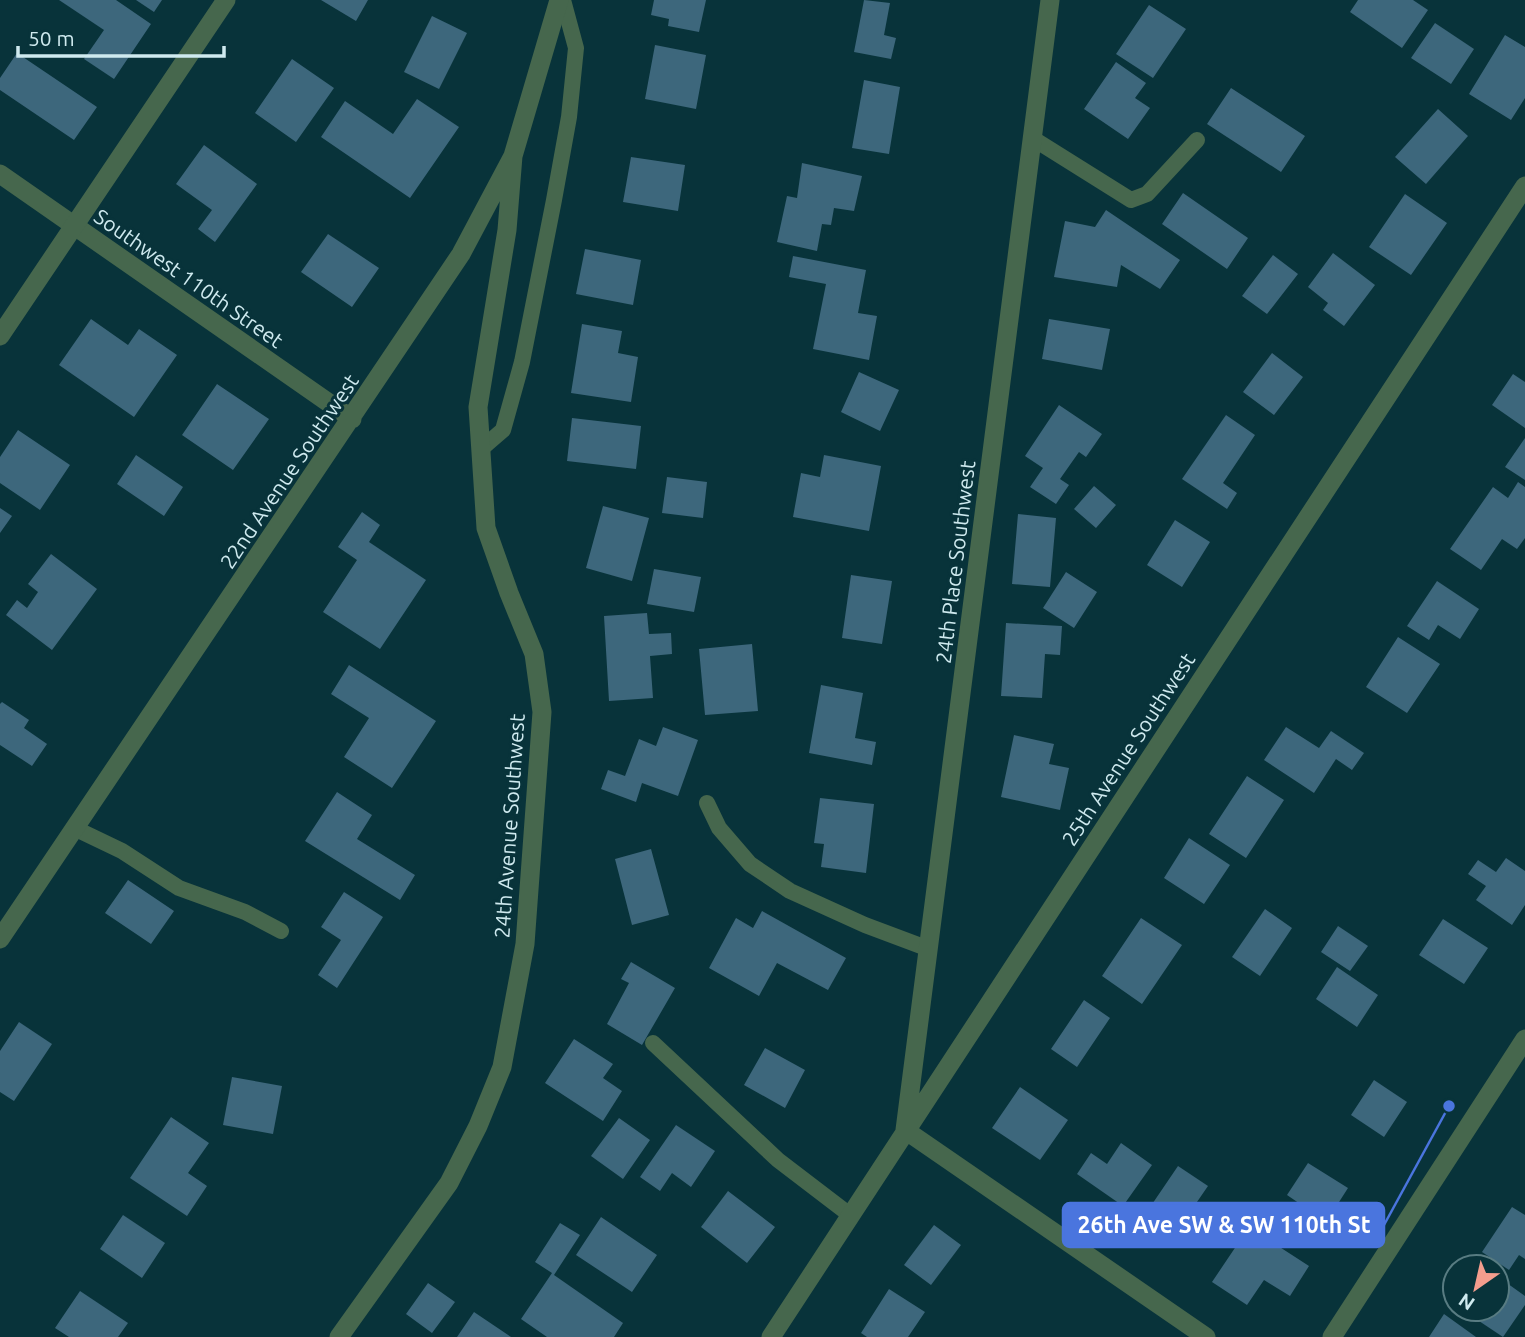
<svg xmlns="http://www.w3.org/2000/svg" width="1525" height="1337" viewBox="0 0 1525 1337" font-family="Ubuntu,sans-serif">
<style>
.building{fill:#3d677c}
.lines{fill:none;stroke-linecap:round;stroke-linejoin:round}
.service{stroke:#46674d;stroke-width:16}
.minor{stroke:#46674d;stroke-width:19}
.tertiary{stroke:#46674d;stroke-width:19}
.labels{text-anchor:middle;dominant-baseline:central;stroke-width:6;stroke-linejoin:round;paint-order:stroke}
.street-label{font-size:21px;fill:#cfeaef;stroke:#08333a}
.leader{fill:none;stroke:#4a75de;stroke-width:2.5}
.callout-dot{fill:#4a75de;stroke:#08333a;stroke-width:2.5}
.callout{fill:#4a75de;stroke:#4a75de;stroke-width:2.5}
.callout-label{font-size:23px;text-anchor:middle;font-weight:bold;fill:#fff}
</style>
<rect width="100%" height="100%" fill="#08333a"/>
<!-- building -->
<path class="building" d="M59,0H116L151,24L114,79L84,59L104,30Z
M136,0H162L154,12Z
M321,0H368L356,21Z
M654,0H706L699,32L668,26L669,19L651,15Z
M864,0L890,3L884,35L896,38L891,59L854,52Z
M1358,0H1413L1428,10L1402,48L1350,12Z
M1149,5L1186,29L1153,78L1116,54Z
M432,16L467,33L439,89L404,72Z
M1435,23L1474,49L1451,84L1411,58Z
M1505,35L1525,47V98L1511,120L1469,94Z
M655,45L706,55L696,109L645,99Z
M17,53L97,107L74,140L0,90V78Z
M292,59L334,88L296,142L255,113Z
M1116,62L1146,83L1135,98L1150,108L1128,139L1084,109Z
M864,80L900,87L889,154L852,148Z
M1231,88L1305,136L1281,172L1207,124Z
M417,99L459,127L410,198L321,137L345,101L393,134Z
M1438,109L1468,136L1426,184L1395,157Z
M204,145L257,184L215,242L198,229L212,210L176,184Z
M631,157L685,165L678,211L623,202Z
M802,163L862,176L854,211L834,208L831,225L822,224L817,251L777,242L787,196L797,198Z
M1183,193L1248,238L1227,269L1162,224Z
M1405,194L1447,223L1411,275L1369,247Z
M1106,210L1180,260L1160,289L1121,265L1117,287L1054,277L1065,221L1095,227Z
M328,234L379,268L352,307L301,272Z
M585,249L641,260L633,305L576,294Z
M1333,253L1375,285L1344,326L1323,310L1328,303L1308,287Z
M1273,255L1298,274L1267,314L1242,296Z
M793,256L866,270L858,313L877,316L869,360L813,349L826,284L789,277Z
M91,319L128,345L139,329L177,355L134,417L59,365Z
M1049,319L1110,329L1102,370L1042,359Z
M582,324L622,331L618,353L638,357L631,402L571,393Z
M1272,353L1303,377L1274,415L1243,392Z
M859,372L899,390L880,431L841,412Z
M1513,374L1525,382V428L1492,405Z
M217,384L269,419L233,470L182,435Z
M1059,405L1102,434L1086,457L1079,452L1060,479L1069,485L1056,504L1030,487L1043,468L1025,456Z
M1226,415L1255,435L1223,483L1237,493L1227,509L1182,479Z
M572,418L641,426L636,469L567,461Z
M18,430L70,465L40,510L0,483V457Z
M1525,438V480L1505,467Z
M136,455L183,487L164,516L117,484Z
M824,455L881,466L869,531L793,517L801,473L820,477Z
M667,477L707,482L703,518L662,513Z
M1518,482L1525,487V538L1517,549L1502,539L1481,570L1450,549L1493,487L1508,498Z
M1094,486L1116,505L1096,528L1074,509Z
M603,506L649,518L632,581L586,568Z
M0,508L12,516L0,533Z
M362,512L380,525L369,542L426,580L380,649L323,612L357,560L338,547Z
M1018,514L1056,518L1050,587L1012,584Z
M1175,520L1210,542L1182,587L1147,565Z
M51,554L97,589L52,650L6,615L17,600L27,608L38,592L28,584Z
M654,569L701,577L694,612L647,604Z
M1066,572L1097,592L1074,628L1043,608Z
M851,575L892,581L882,644L842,638Z
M1437,581L1479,609L1460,639L1438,625L1429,640L1407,626Z
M647,613L649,634L671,633L672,654L650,656L653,698L609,701L604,616Z
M1006,623L1062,626L1060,655L1045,654L1042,698L1001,696Z
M1398,637L1440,664L1407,713L1366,687Z
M752,644L758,711L705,715L699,649Z
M349,665L436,721L392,788L344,757L369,718L331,694Z
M821,685L863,693L855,738L876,742L872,765L809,753Z
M2,702L29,720L24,728L47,744L32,766L0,745V704Z
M663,727L698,740L678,796L642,783L636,802L601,789L608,770L625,776L639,739L656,746Z
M1286,727L1319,748L1331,731L1364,753L1352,770L1336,759L1314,793L1264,760Z
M1014,735L1054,744L1049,764L1069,768L1060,810L1001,797Z
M1247,776L1284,800L1246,858L1209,834Z
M337,792L372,815L357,839L415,875L400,900L305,841Z
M820,798L874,804L866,873L821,867L824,844L814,843Z
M1189,838L1230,865L1204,904L1164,878Z
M651,849L669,915L632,925L615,859Z
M1506,858L1525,871V905L1512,925L1476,900L1486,886L1468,874L1478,860L1496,872Z
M128,880L174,911L151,944L105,913Z
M344,892L383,917L337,988L318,975L341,940L321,927Z
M1265,909L1292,928L1260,976L1232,957Z
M762,911L846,958L828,990L777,963L759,996L709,968L736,918L753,928Z
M1141,918L1182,945L1142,1004L1102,976Z
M1443,919L1488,948L1464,984L1419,955Z
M1338,926L1368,946L1350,971L1321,952Z
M631,962L675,988L642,1045L607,1024L629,983L621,979Z
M1337,967L1378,995L1357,1027L1316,999Z
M1084,1000L1110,1018L1077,1067L1051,1049Z
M19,1022L52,1044L14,1101L0,1092V1051Z
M574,1039L613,1064L603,1078L622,1091L603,1121L545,1083Z
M765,1048L805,1070L785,1108L744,1085Z
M232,1077L282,1086L273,1134L223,1125Z
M1374,1080L1407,1102L1384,1137L1351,1115Z
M1020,1087L1068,1120L1040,1160L992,1128Z
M171,1117L209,1143L188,1173L207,1186L187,1216L130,1178Z
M619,1118L650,1140L623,1179L591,1156Z
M676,1125L715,1151L691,1187L672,1173L660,1191L640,1177Z
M1121,1143L1152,1165L1123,1206L1077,1174L1091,1153L1107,1164Z
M1308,1163L1348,1188L1316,1238L1296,1224L1306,1208L1287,1195Z
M1178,1166L1208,1186L1188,1215L1200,1223L1183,1248L1142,1219Z
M728,1191L775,1227L747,1263L701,1227Z
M1512,1207L1525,1215V1259L1519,1255L1509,1270L1482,1252Z
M123,1215L165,1243L142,1278L100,1249Z
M601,1217L657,1255L632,1292L576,1255Z
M560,1223L580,1235L554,1275L623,1323L614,1337H547L521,1319L552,1273L535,1262Z
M934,1225L961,1245L931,1285L904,1265Z
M1249,1227L1309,1266L1290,1296L1264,1280L1247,1305L1212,1282Z
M1497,1276L1525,1296V1305L1503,1337L1461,1309H1497Z
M428,1283L455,1302L432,1333L406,1314Z
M889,1289L925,1312L908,1337H867L861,1333Z
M80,1291L128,1323L118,1337H69L55,1328Z
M474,1312L511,1337H457Z
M1444,1314L1476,1337H1429Z"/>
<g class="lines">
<!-- service -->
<path class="service" d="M1032,138L1131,200L1147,194L1197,140
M481,449L503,430L522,362L554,200L569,117L576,48L563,0
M707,803L719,828L750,864L790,891L865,925L929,949
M74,828L122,851L179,888L245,912L281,931
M653,1043L778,1160L850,1215"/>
<!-- minor -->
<path class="minor" d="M1050,0L905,1130L1206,1337
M0,174L352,419
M0,939L461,254L513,156L559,0
M339,1337L449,1183L478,1126L502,1067L525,944L542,712L534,654L509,593L486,528L478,407L507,230L513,156
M771,1337L1525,186"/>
<!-- tertiary -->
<path class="tertiary" d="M0,336L226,0
M1332,1337L1525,1039"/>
</g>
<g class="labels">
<!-- street labels -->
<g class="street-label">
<text transform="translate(189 278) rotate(35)">Southwest 110th Street</text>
<text transform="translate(289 471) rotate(-56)">22nd Avenue Southwest</text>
<text transform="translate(955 562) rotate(-83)">24th Place Southwest</text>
<text transform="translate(1128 749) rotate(-57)">25th Avenue Southwest</text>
<text transform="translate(509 826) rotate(-86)">24th Avenue Southwest</text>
</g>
</g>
<!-- callouts -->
<path class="leader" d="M1449 1106L1384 1225"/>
<circle class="callout-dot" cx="1449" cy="1106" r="7"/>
<rect class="callout" x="1063" y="1203" width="321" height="44" rx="7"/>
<g class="callout-label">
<text x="1224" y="1233">26th Ave SW &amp; SW 110th St</text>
</g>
<!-- north arrow -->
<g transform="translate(1476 1288) rotate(214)"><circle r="33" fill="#08333a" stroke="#587c82" stroke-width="2"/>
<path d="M0-5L12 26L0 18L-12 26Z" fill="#f49d8d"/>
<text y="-10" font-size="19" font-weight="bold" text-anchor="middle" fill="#cfeaef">N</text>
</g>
<!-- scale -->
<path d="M18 46v10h206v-10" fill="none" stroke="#cfeaef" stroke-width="3.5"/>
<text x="28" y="46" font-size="21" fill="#cfeaef" stroke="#08333a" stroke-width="5" paint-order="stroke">50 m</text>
</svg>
